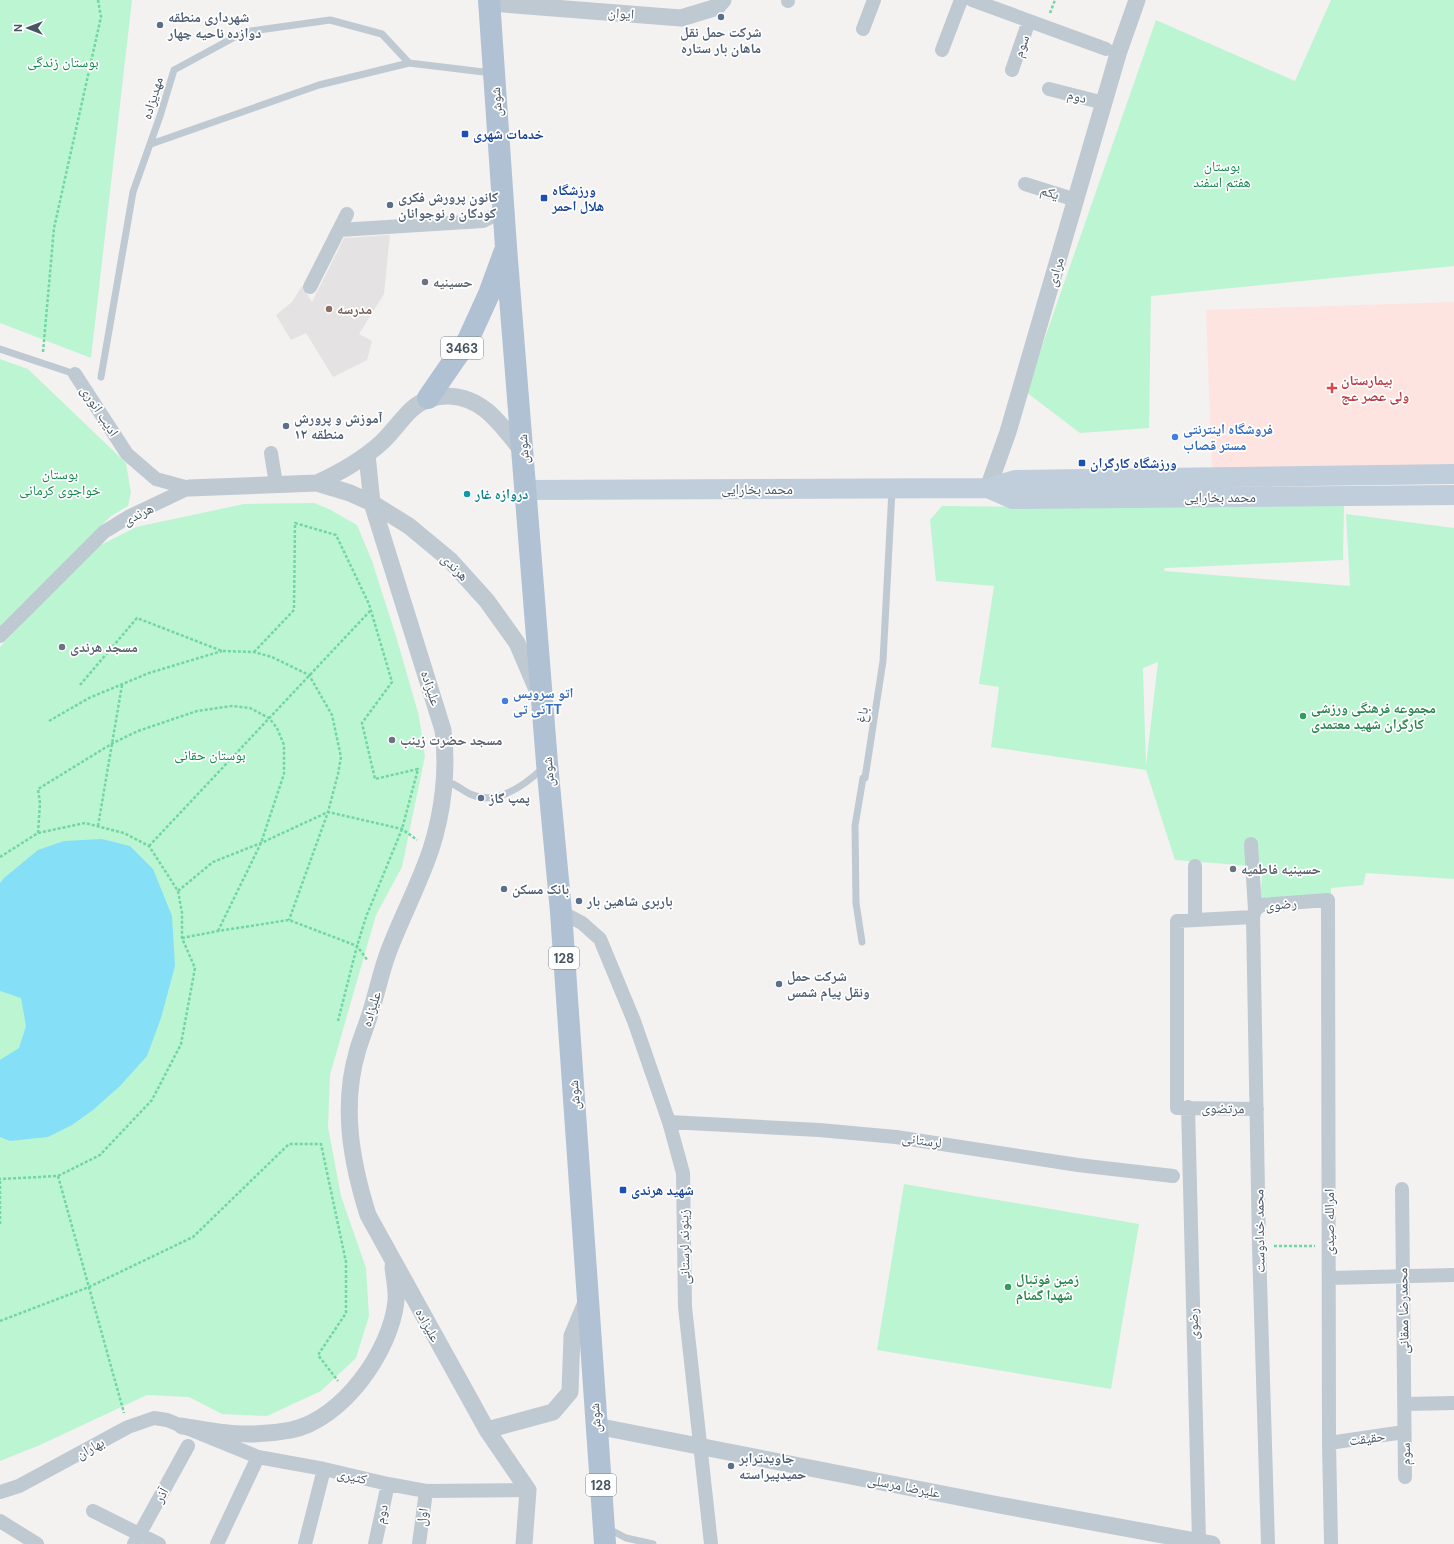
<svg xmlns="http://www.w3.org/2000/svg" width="1454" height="1544" viewBox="0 0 1454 1544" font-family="'DM Sans','Noto Naskh Arabic',sans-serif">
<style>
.education{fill:#e5e2e3}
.medical{fill:#fee4e1}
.green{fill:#bcf5d2;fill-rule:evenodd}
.water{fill:#85dff7}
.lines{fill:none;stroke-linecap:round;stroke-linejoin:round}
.path{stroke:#70d7a4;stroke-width:2.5;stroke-dasharray:3 2;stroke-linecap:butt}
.service{stroke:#bec9d2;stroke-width:7}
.minor{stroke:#bec9d2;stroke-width:14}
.tertiary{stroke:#bec9d2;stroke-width:17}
.secondary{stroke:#c0cdda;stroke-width:20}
.primary{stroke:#afc1d3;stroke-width:22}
.service-dot{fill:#5c6f8a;stroke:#fff;stroke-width:1.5}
.transit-dot{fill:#1a4fb4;stroke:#fff;stroke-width:1.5}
.worship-dot{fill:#6b7280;stroke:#fff;stroke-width:1.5}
.education-dot{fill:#8d6e63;stroke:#fff;stroke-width:1.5}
.health-dot{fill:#e0444e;stroke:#fff;stroke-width:1.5}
.shop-dot{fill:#3f7fe0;stroke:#fff;stroke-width:1.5}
.culture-dot{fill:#0f9aa8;stroke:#fff;stroke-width:1.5}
.leisure-dot{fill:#2e9e5b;stroke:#fff;stroke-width:1.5}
.labels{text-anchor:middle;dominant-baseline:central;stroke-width:3.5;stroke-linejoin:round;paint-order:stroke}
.shield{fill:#fff;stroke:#7e8891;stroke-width:1}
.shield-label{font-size:13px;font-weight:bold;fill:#475562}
.street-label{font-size:14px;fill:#475562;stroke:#fff}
.service-label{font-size:14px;font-weight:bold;fill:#4e5e75;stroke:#fff;text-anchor:start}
.park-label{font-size:14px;fill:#0c884a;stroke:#fff}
.transit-label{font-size:14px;font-weight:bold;fill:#164399;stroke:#fff;text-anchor:start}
.worship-label{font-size:14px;font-weight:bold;fill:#5b616d;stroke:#fff;text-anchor:start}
.education-label{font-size:14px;font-weight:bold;fill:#785e54;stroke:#fff;text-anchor:start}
.health-label{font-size:14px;font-weight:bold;fill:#be3a42;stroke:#fff;text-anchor:start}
.shop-label{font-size:14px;font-weight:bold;fill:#366cbe;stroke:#fff;text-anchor:start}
.culture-label{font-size:14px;font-weight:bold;fill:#0d838f;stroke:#fff;text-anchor:start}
.leisure-label{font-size:14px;font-weight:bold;fill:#27864d;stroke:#fff;text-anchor:start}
</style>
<rect width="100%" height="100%" fill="#f4f1f1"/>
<!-- education -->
<path class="education" d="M390,235L384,294L359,334L372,341L367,360L333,377L306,333L291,340L276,315L292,302L302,286L312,302L344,238Z"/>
<!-- medical -->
<path class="medical" d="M1454,302V467L1212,475L1206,310Z"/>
<!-- green -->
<path class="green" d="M0,0H132L91,358L0,323Z
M1331,0H1454V266L1151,296L1149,428L1080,433L1026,392L1156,20L1295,81Z
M0,359L28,369L126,463L131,493L128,506L111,516L0,626Z
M314,503L329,509L357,525L372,561L396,636L419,716L425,756L402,867L376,915L330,1075L328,1127L341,1196L366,1268L369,1316L356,1358L321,1391L267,1416L222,1414L189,1397L147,1395L40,1445L0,1461V647L93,549L136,527L244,504Z
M1344,505L1343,560L1165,568L1164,571L1350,586L1346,514L1454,528V879L1366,873L1363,885L1331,888V894L1260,899L1263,867H1265L1175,860L1146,770L991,747L999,687L979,684L994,586L936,581L930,520L942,506L1047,507ZM1158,662L1146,766L1143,668Z
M904,1184L1139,1224L1111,1389L877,1350Z"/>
<!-- water -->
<path class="water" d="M102,839L130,846L153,869L172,916L175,966L161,1018L147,1056L120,1086L93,1110L72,1125L48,1137L10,1141L0,1137V1060L19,1048L26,1026L21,998L0,991V883L4,878L38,850L64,841Z"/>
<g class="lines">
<!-- path -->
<path class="path" d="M1050,13L1055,0
M43,352L54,228L101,17L98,0
M254,652L294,610L295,523L336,535L369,604L392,682L362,723L375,779L418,769L402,829L366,917L357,946L338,1021
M80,685L137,618L222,651L254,652L272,657L309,675L332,715L341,757L338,774L328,812L289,920
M49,721L89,698L149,673L222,651
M98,826L122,685
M38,833L40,803L38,789L113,743L138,731L197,711L232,706L250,708L269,718L277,728L284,745V774L261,843L218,931
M149,846L370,611
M0,857L38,833L85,823L124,833L149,846L178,891L182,913V938L195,968L181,1044L152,1100L100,1155L58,1176L0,1179
M178,891L213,862L261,843L328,812L402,829L417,840
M182,938L218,931L289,920L357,946L368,961
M58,1176L124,1413
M0,1224V1179
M1274,1246H1315
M0,1321L89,1287L193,1237L289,1144H321L346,1262V1313L318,1355L338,1381"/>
<!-- service -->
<path class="service" d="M151,144L319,85L409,63
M0,349L75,374
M101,377L133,192L160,116L174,70L244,32L330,20L382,34L409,63L492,73
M453,784C459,787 464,791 470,794C496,806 525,785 543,768
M862,942L856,903L855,826L863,778H865L883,661L892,490
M609,1529L626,1538L653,1544"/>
<!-- minor -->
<path class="minor" d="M972,0L1106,49
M788,1V0
M863,29L874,0
M942,50L961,0
M1012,70L1029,21
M1049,89L1104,103
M1025,184L1076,200
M339,230L483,221L505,210
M310,287L347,214
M75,374L127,454L156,479L189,488
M271,453L276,484
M0,636L104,532L130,516L189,488
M1251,844L1255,910
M561,912L582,923L600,939L634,1021L669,1122L683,1173L685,1307L711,1544
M1253,917L1259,1247L1268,1544
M1195,920V866
M1188,1107L1199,1541
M1257,1109L1177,1108V921L1253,917L1255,910L1261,905L1328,900L1329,1443L1331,1544
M669,1122L819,1130L896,1137L1078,1165L1173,1176
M1402,1189L1405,1477
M1329,1278L1454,1275
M1404,1404L1454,1403
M1329,1443L1404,1432
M0,1492L19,1486L128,1427L154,1418L167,1420L182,1426L258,1457L324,1469L388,1484L426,1491L528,1490
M93,1511L159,1544
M0,1521L37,1544
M134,1544L188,1446
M217,1544L258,1457
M305,1544L324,1469
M375,1544L388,1484
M419,1544L426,1491"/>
<!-- tertiary -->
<path class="tertiary" d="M490,3L681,18L717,7L723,0
M367,455L372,503L443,730C448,769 443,812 431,849C419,885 401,918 388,953C381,972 377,992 371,1011C367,1024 362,1036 358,1049C341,1105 351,1161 368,1215L487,1430L528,1490L524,1544
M317,483C341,472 361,461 381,443C392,433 401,419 412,409C434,390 465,393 487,411C501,423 512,438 523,452
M189,488L317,483L350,493L372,503L409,526L450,560L487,601L517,643L538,692
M988,488L1008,432L1118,54L1137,0
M182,1426C221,1433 251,1438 291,1430C342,1420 391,1351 396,1301C397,1290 394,1278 393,1267
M596,1426L999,1505L1212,1544
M487,1430L553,1412L570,1392L572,1336L587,1300"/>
<!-- secondary -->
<path class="secondary" d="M988,488L1013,499L1454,495
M526,490L988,488L1015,480L1454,474"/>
<!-- primary -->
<path class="primary" d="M489,0L506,247L547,763L561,912L605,1544
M428,398L468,340L489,294L504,253"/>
</g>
<!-- markers -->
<g class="service-dot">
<circle cx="721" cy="17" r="4"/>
<circle cx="160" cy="25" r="4"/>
<circle cx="390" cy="205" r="4"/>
<circle cx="286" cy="426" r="4"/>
<circle cx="481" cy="798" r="4"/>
<circle cx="504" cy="889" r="4"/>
<circle cx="579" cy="901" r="4"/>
<circle cx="779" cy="984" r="4"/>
<circle cx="731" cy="1466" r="4"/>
</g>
<g class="transit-dot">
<rect x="461" y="130" width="8" height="8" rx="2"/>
<rect x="540" y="194" width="8" height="8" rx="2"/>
<rect x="1078" y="459" width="8" height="8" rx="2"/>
<rect x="619" y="1186" width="8" height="8" rx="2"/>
</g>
<g class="worship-dot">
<circle cx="425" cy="282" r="4"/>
<circle cx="62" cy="647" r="4"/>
<circle cx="392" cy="740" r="4"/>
<circle cx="1233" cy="869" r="4"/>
</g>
<circle class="education-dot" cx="329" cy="309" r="4"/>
<path class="health-dot" d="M1330 382h4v4h4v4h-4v4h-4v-4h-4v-4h4z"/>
<g class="shop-dot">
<circle cx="1175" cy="437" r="4"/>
<circle cx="505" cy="701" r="4"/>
</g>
<circle class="culture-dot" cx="467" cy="494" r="4"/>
<g class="leisure-dot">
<circle cx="1303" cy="716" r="4"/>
<circle cx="1008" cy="1287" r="4"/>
</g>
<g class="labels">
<!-- shield labels -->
<g class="shield">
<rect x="441" y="337" width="42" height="22" rx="3"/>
<rect x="549" y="947" width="30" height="22" rx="3"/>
<rect x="586" y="1474" width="30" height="22" rx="3"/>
</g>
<g class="shield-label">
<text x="462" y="348">3463</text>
<text x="564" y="958">128</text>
<text x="601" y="1485">128</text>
</g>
<!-- street labels -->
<g class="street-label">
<text transform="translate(621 13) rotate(4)">ایوان</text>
<text transform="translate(1021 46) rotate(-71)">سوم</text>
<text transform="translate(1077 96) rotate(14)">دوم</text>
<text transform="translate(152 98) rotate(-73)">مهدیزاده</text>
<text transform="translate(496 102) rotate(-94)">شوش</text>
<text transform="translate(1050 192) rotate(18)">یکم</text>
<text transform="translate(1055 272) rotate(-74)">مرادی</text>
<text transform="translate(100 411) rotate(57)">ادیب انوری</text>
<text transform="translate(523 449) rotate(-94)">شوش</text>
<text x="757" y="489">محمد بخارایی</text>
<text x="1220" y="497">محمد بخارایی</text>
<text transform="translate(138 514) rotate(-27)">هرندی</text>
<text transform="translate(455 567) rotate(45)">هرندی</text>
<text transform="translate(431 688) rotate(72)">علیزاده</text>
<text transform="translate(862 715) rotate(-81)">باغ</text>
<text transform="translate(548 772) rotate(-95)">شوش</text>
<text transform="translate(1281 904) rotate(-5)">رضوی</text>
<text transform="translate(371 1009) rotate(-73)">علیزاده</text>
<text transform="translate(574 1095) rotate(-94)">شوش</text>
<text transform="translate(1223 1108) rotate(1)">مرتضوی</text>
<text transform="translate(922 1140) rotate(8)">لرستانی</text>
<text transform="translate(1329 1222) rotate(-90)">امرالله صیدی</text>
<text transform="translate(1259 1231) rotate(-91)">محمد خدادوست</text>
<text transform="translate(684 1247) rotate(-91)">زینوند لرستانی</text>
<text transform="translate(1403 1311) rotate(-91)">محمدرضا ممقانی</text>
<text transform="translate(1193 1324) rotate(-91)">رضوی</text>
<text transform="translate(428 1325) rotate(61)">علیزاده</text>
<text transform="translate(595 1418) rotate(-94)">شوش</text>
<text transform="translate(1367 1438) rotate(-8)">حقیقت</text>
<text transform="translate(90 1448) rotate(-29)">بهاران</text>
<text transform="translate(1405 1454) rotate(-91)">سوم</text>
<text transform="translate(352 1476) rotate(13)">کثیری</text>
<text transform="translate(904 1486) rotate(11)">علیرضا مرسلی</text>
<text transform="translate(161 1495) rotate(-61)">آذر</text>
<text transform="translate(381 1514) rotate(-78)">دوم</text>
<text transform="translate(422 1517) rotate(-83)">اول</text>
</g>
<!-- service labels -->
<g class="service-label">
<text x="168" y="17">شهرداری منطقه<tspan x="168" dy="16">دوازده ناحیه چهار</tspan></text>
<text x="721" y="32" text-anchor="middle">شرکت حمل نقل<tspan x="721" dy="16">ماهان بار ستاره</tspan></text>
<text x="398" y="197">کانون پرورش فکری<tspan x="398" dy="16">کودکان و نوجوانان</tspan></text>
<text x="294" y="418">آموزش و پرورش<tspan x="294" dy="16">منطقه ۱۲</tspan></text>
<text x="489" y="798">پمپ گاز</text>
<text x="512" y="889">بانک مسکن</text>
<text x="587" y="901">باربری شاهین بار</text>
<text x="787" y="976">شرکت حمل<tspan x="787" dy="16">ونقل پیام شمس</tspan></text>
<text x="739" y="1458">جاویدترابر<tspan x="739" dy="16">حمیدپیراسته</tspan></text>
</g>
<!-- park labels -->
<g class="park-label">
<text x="63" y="62">بوستان زندگی</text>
<text x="1222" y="166">بوستان<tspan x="1222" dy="16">هفتم اسفند</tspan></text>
<text x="60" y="474">بوستان<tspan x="60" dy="16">خواجوی کرمانی</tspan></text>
<text x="210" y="755">بوستان حقانی</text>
</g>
<!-- transit labels -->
<g class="transit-label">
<text x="473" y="134">خدمات شهری</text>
<text x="552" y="190">ورزشگاه<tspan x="552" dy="16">هلال احمر</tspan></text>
<text x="1090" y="463">ورزشگاه کارگران</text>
<text x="631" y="1190">شهید هرندی</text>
</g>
<!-- worship labels -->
<g class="worship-label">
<text x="433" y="282">حسینیه</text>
<text x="70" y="647">مسجد هرندی</text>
<text x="400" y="740">مسجد حضرت زینب</text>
<text x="1241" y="869">حسینیه فاطمیه</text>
</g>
<!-- education labels -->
<g class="education-label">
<text x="337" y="309">مدرسه</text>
</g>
<!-- health labels -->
<g class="health-label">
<text x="1341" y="380">بیمارستان<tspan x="1341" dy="16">ولی عصر عج</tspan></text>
</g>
<!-- shop labels -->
<g class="shop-label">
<text x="1183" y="429">فروشگاه اینترنتی<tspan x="1183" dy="16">مستر قصاب</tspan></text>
<text x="513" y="693">اتو سرویس<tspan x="513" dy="16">تی تیTT</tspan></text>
</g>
<!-- culture labels -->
<g class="culture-label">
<text x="475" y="494">دروازه غار</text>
</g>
<!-- leisure labels -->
<g class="leisure-label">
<text x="1311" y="708">مجموعه فرهنگی ورزشی<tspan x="1311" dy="16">کارگران شهید معتمدی</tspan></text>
<text x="1016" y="1279">زمین فوتبال<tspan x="1016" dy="16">شهدا گمنام</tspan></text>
</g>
</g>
<!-- north arrow -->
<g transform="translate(28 28) rotate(270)" stroke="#ffffff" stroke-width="3" paint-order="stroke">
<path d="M0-3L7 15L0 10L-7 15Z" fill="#475562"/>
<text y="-6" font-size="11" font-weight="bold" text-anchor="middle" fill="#475562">N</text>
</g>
</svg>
